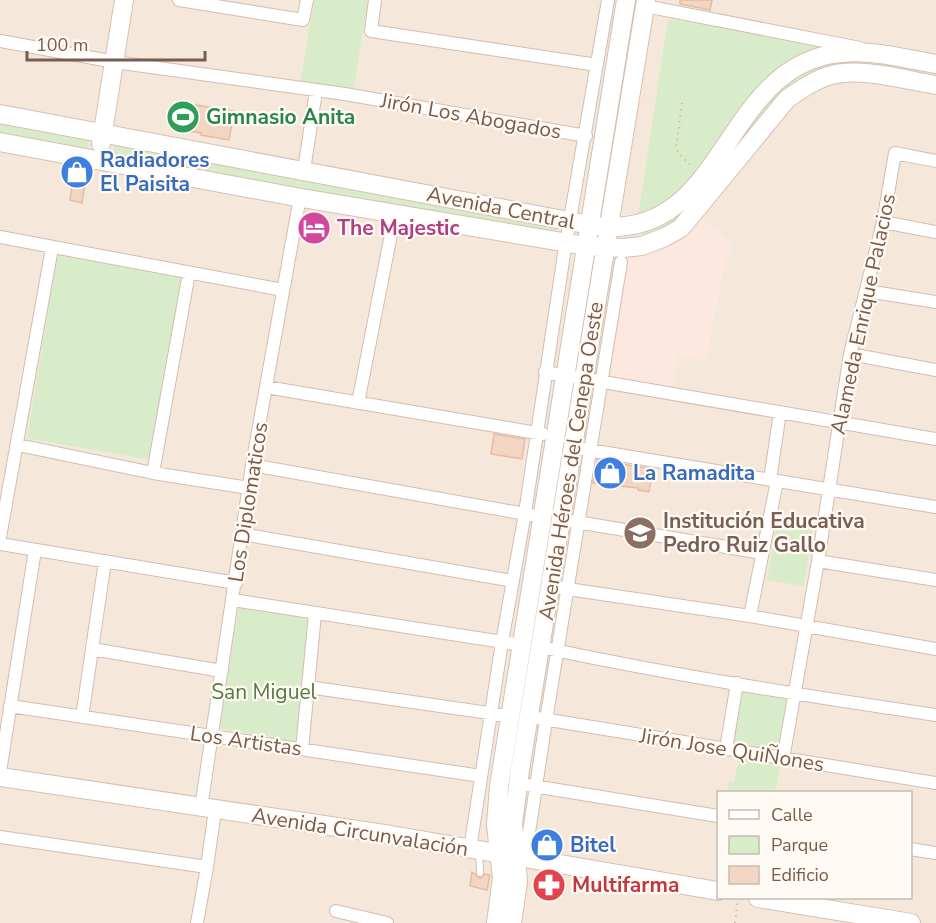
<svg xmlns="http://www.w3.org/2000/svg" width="936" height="923" viewBox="0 0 936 923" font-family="'Nunito Sans',sans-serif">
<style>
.residential{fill:#f5e8da;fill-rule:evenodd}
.commercial{fill:#fde8e0}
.green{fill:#d8ecc9}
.building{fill:#f3d5c3;stroke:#e6bba3;stroke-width:1.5}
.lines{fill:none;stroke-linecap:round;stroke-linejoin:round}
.lane-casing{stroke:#d1beb0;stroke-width:8}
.street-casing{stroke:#d1beb0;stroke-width:14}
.secondary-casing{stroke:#d6c0b0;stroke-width:20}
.path{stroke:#d9b8a5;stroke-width:2;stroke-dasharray:1.5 4.5;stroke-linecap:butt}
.lane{stroke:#fff;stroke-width:6}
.street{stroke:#fff;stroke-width:12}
.secondary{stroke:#fff;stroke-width:18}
.labels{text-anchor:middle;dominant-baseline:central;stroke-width:4.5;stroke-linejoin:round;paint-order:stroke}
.street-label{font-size:21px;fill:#7a5c4d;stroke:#fffaf3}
.leisure-label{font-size:21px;font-weight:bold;fill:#27864d;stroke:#fffaf3;text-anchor:start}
.shop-label{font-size:21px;font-weight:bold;fill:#366cbe;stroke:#fffaf3;text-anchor:start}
.hotel-label{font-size:21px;font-weight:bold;fill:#b23c85;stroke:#fffaf3;text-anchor:start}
.education-label{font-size:21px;font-weight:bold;fill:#785e54;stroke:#fffaf3;text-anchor:start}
.park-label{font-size:21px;fill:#537a41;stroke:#fffaf3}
.health-label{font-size:21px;font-weight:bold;fill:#be3a42;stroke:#fffaf3;text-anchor:start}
</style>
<rect width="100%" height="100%" fill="#fdf6ec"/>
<!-- residential -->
<path class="residential" d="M0,0H936V923H0ZM718,792H910V898H718Z"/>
<!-- commercial -->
<path class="commercial" d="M701,220L733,243L724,267L706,360L678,355L672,386L611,377L629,256L650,253L676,243Z"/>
<!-- green -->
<path class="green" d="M314,0H368L353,92L300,85Z
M668,19L844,45L800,61L671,203L638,217Z
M847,57L894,62L892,71L817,72L684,220L642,239L641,230L655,226L668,220L769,98L805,71Z
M0,122L89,138L88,150L0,133Z
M115,143L557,224L555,236L113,154Z
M58,252L184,275L150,460L27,438Z
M777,521L813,527L804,586L767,580Z
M239,605L311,617L298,739L293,742L220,728Z
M741,686L792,694L781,756L732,747Z
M740,755L781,762L775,792H728L729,782H734Z"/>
<!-- building -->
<path class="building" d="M680,0H712L710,10L680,4Z
M178,102L234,111L229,140L201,135V133L174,129Z
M75,167L87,170L82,203L70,200Z
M309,212L325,216L319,243L303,239Z
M494,434L525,439L522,459L491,454Z
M597,460L653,469L649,492L638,490V488L593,483Z
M472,872L480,878L485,874L490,875L487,890L470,886Z"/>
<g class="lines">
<defs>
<path id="lane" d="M479,851L480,873"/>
<path id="street" d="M179,0L303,20L307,0
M375,0L371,31L597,65
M645,6L860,48
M0,41L115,62L345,94L586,136
M304,170L316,91
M883,222L936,232
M0,237L283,290
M867,291L936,302
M850,354L936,370
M545,372L936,439
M266,387L543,434
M358,403L395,214
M18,445L153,473L249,488
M583,449L936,507
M252,465L531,515
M153,473L189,273
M770,480L780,412
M571,521L762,553
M242,534L513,581
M0,537L52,248
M0,544L236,583
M818,561L936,580
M561,588L750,616L936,649
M233,600L522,645
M750,616L777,481
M92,649L222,671
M550,649C677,676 807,696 936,715
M308,687L510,716
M10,706L481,776
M82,717L105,561
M537,718L936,783
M302,749L315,614
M726,749L737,683
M783,759L818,561L850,354L883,222L895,153L936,161
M0,772L35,550
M527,785L718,816
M201,808L252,465L300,197
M0,837L207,867
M470,849L502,642L525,513L564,254L608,0
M910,849L936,853
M525,859L546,720L621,262
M336,911L387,923
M197,923L207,867L215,810"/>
<path id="secondary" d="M0,114L590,225C722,247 719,79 827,55C863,47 901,58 936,64
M0,142L296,197L586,246L623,248L642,246L665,237L681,228L787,99C800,90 813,81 828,76C859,66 904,80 936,85
M101,144L124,0
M0,777L391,835L718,891
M758,898L911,923
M496,923L502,878L496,825L499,786L626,0
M512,923L518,882L513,823L520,770L646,0"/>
</defs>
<!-- lane casing -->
<use href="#lane" class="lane-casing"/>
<!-- street casing -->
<use href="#street" class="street-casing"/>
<!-- secondary casing -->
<use href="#secondary" class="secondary-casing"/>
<!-- path -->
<path class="path" d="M682,103L676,148L678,152L691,166
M735,923L738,898"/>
<!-- lane -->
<use href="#lane" class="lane"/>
<!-- street -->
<use href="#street" class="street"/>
<!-- secondary -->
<use href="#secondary" class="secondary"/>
</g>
<!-- icons -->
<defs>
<symbol id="stadium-disc" viewBox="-11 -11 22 22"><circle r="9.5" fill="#2e9e5b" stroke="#fffaf3"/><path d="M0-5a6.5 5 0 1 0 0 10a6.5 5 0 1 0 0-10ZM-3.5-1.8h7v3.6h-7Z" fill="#fff"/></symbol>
<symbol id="shop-disc" viewBox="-11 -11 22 22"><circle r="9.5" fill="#3f7fe0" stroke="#fffaf3"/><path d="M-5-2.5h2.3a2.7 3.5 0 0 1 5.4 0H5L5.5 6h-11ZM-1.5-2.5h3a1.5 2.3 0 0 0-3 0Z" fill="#fff"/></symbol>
<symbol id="hotel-disc" viewBox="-11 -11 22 22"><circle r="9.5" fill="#d1479c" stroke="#fffaf3"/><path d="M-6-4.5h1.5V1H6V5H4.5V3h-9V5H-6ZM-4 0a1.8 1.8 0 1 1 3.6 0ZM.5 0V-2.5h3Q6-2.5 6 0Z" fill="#fff"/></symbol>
<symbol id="school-disc" viewBox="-11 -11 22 22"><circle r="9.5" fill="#8d6e63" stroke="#fffaf3"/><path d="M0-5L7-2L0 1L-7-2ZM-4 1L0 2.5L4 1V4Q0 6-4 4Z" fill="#fff"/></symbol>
<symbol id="pharmacy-disc" viewBox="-11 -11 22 22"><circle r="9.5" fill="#e0444e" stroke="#fffaf3"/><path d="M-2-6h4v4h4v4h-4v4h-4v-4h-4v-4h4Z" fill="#fff"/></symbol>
</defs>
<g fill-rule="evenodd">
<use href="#stadium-disc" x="164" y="98" width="38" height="38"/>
<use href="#shop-disc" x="58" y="153" width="38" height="38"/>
<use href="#hotel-disc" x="295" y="209" width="38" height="38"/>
<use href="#shop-disc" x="591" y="454" width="38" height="38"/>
<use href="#school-disc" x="621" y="514" width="38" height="38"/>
<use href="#shop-disc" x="528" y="826" width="38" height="38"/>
<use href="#pharmacy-disc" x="530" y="866" width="38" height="38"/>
</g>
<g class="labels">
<!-- street labels -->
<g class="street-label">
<text transform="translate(471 116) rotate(10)">Jirón Los Abogados</text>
<text transform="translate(501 208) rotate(11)">Avenida Central</text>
<text transform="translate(863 314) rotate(-78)">Alameda Enrique Palacios</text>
<text transform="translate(571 461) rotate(-81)">Avenida Héroes del Cenepa Oeste</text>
<text transform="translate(248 502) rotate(-81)">Los Diplomaticos</text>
<text transform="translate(246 741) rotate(8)">Los Artistas</text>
<text transform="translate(732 750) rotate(9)">Jirón Jose QuiÑones</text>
<text transform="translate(360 832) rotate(9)">Avenida Circunvalación</text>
</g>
<!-- leisure labels -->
<g class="leisure-label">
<text x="206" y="117">Gimnasio Anita</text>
</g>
<!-- shop labels -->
<g class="shop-label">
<text x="100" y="160">Radiadores<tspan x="100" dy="24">El Paisita</tspan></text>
<text x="633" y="473">La Ramadita</text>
<text x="570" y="845">Bitel</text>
</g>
<!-- hotel labels -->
<g class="hotel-label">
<text x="337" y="228">The Majestic</text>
</g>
<!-- education labels -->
<g class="education-label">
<text x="663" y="521">Institución Educativa<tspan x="663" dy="24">Pedro Ruiz Gallo</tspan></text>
</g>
<!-- park labels -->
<g class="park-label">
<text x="264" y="692">San Miguel</text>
</g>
<!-- health labels -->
<g class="health-label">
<text x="572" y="885">Multifarma</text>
</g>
</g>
<!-- legend -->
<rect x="717" y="791" width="195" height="108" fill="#fffaf3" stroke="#cabbb1" stroke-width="1.5"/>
<rect x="729" y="810" width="30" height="9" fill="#ffffff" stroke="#cabbb1" stroke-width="1.5"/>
<text x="771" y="821" font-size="18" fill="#7a5c4d">Calle</text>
<rect x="729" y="836" width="30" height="18" fill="#d8ecc9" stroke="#cabbb1" stroke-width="1.5"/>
<text x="771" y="851" font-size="18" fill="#7a5c4d">Parque</text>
<rect x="729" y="866" width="30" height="18" fill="#f3d5c3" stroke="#cabbb1" stroke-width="1.5"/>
<text x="771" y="881" font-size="18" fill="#7a5c4d">Edificio</text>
<!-- scale -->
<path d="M27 51v9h178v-9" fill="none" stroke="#7a5c4d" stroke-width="3"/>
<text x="36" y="51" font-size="18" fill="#7a5c4d" stroke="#fffaf3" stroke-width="4.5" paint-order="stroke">100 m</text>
</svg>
